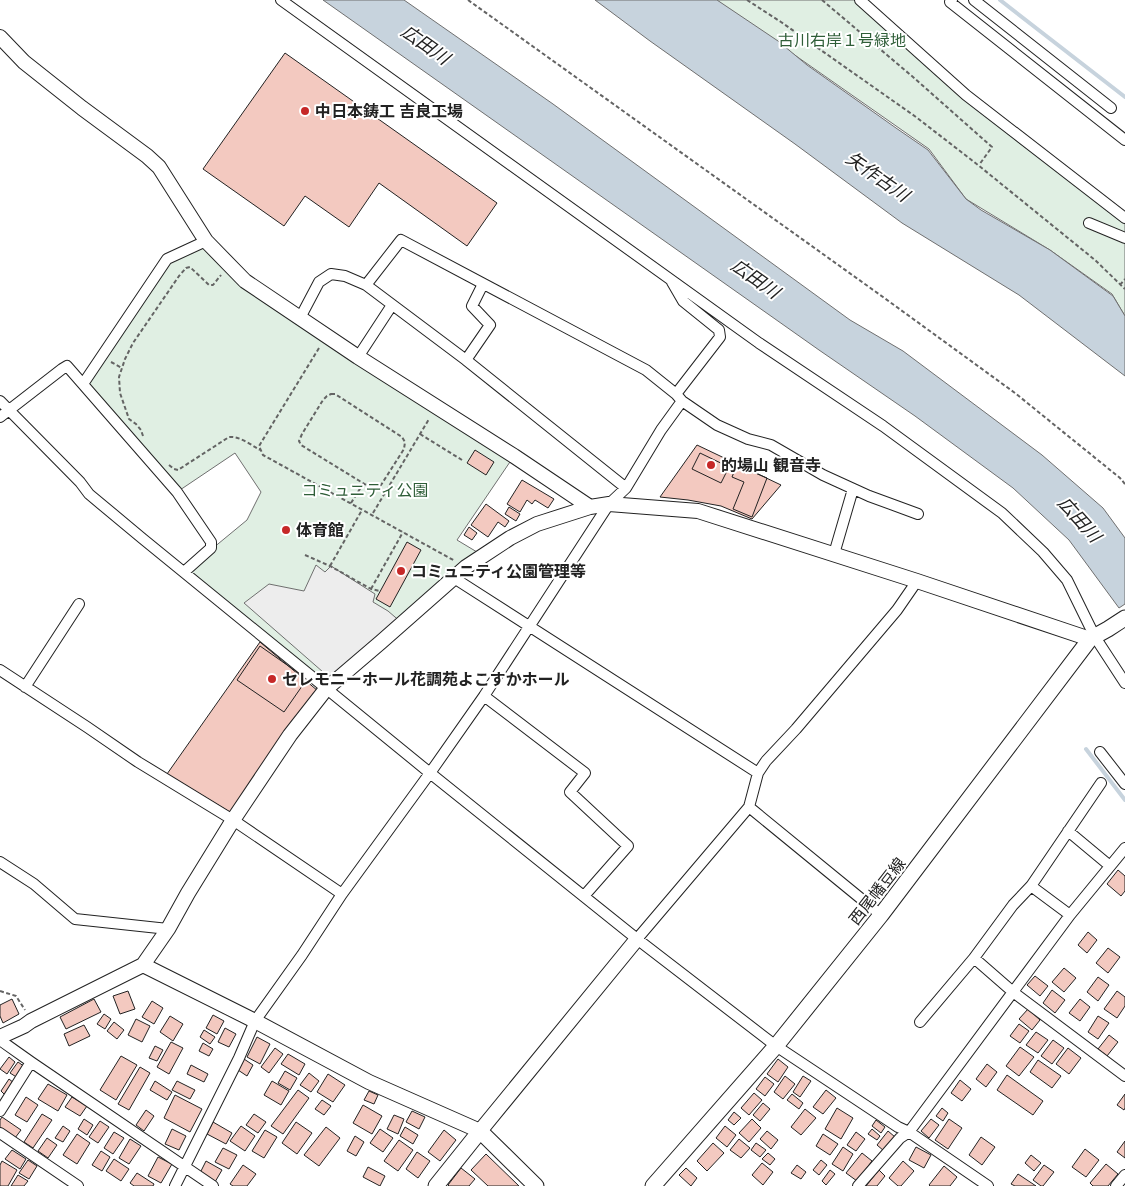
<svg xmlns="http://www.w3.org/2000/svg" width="1125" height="1186" viewBox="0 0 1125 1186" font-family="'Golos Text','Noto Sans JP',sans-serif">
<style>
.green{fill:#e0efe3;stroke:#6f6f6f}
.parking{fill:#ededed;stroke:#6f6f6f}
.water{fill:#c7d3dd;stroke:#6f6f6f}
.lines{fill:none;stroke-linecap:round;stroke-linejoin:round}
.stream{stroke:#c7d3dd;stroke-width:4}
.building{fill:#f3c9c0;stroke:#222}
.minor-casing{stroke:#222;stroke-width:12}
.tertiary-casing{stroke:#222;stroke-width:16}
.secondary-casing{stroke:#222;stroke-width:17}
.path{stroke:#646464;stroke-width:2;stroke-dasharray:4 2.5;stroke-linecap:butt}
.minor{stroke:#fff;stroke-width:10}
.tertiary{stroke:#fff;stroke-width:14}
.secondary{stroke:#fff;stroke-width:15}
.poi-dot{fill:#c62828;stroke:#fff;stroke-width:2}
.labels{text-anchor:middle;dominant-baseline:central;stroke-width:4;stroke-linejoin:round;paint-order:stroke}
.park-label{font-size:16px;fill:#2f5e38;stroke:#fff}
.poi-label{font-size:16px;font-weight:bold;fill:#222;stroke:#fff;text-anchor:start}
.street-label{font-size:16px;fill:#222;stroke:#fff}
.water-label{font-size:18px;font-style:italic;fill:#222;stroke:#fff}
</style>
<rect width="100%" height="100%" fill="#fff"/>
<!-- green -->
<path class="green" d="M716,0H854L1018,142L1125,222V316L1112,294L1050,250L966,199L929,149Z
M206,241L245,281L514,456L457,540L482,555L326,689L184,572L247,520L261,492L235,453L177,492L83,384L167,259Z"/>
<!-- parking -->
<path class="parking" d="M316,565L325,572L331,566L375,594L373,602L388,611L402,623L331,679L244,603L269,584L304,591Z"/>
<!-- water -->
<path class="water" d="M323,0H404L553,104L850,320L903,351L1042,455L1103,508L1125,538V604L1119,608L1069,540L1013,488L915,416L819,350Z
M595,0H717L778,41L807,65L896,128L928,150L966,199L981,210L1050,250L1113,296L1125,316V376L1019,295L902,223L795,144L650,41Z"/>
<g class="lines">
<!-- stream -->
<path class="stream" d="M1000,0L1125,97
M1086,749L1125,800"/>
</g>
<!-- building -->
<path class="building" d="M285,53L497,203L467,246L379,183L349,227L305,196L284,226L203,169Z
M697,445L781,485L752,519L721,506L688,500L660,497Z
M475,450L494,462L486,475L467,463Z
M700,453L729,467L721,483L692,469Z
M737,465L767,478L752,517L733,509L744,482L732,477Z
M522,480L554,499L548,508L535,500L532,504L527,500L520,512L507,504Z
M486,504L509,521L505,527L498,522L488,537L471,525Z
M509,507L520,514L516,521L505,514Z
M469,527L477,533L472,540L464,535Z
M407,542L421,550L390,607L376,599Z
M260,642L318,691L233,814L167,774Z
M260,646L307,679L284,712L237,680Z
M1118,870L1125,876V891L1121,896L1107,884Z
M1088,932L1097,940L1087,953L1078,945Z
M1108,948L1120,957L1108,973L1096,963Z
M1064,968L1076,978L1064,992L1052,982Z
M1035,976L1048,986L1040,996L1027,985Z
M1098,977L1109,985L1098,1001L1087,992Z
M1052,990L1065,1000L1055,1013L1043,1003Z
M128,991L135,1009L120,1014L113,996Z
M1117,991L1125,997V1006L1117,1018L1104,1009Z
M12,999L19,1014L3,1023L0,1016V1005Z
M94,999L101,1012L66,1029L60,1017Z
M1080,999L1090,1007L1080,1021L1069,1013Z
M152,1001L163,1008L154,1024L142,1017Z
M1028,1009L1040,1020L1032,1030L1019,1019Z
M104,1014L111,1019L105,1029L97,1024Z
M213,1015L224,1021L217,1034L206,1028Z
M170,1016L183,1024L173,1041L160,1032Z
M1098,1016L1109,1023L1098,1039L1088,1032Z
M136,1019L150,1026L142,1042L128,1035Z
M114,1022L124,1030L117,1039L107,1031Z
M1019,1024L1029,1031L1020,1043L1010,1036Z
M84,1025L90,1036L69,1046L64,1034Z
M225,1028L236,1034L229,1047L218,1042Z
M204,1030L215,1037L210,1044L200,1037Z
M1036,1032L1048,1040L1038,1053L1026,1045Z
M1109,1035L1118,1042L1107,1056L1098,1049Z
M257,1037L270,1044L260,1064L247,1057Z
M1053,1040L1064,1048L1052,1064L1041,1056Z
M171,1042L183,1048L169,1074L157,1067Z
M203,1043L213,1049L209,1056L199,1051Z
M155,1046L163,1050L157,1061L149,1058Z
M1020,1047L1034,1057L1019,1076L1006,1066Z
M275,1048L283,1054L269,1073L261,1067Z
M1068,1048L1081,1058L1069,1074L1056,1064Z
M288,1054L305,1064L299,1075L281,1064Z
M121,1056L137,1065L116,1100L100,1090Z
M9,1057L15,1062L7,1074L0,1069Z
M244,1059L253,1065L247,1076L238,1070Z
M778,1059L788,1067L778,1082L767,1074Z
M1038,1060L1061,1076L1052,1088L1030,1072Z
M18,1062L25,1067L18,1078L10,1073Z
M987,1064L997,1072L986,1087L976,1079Z
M191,1065L208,1074L204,1082L187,1074Z
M140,1067L150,1073L129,1110L118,1104Z
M285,1071L297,1078L290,1090L278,1083Z
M309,1073L319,1081L311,1092L300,1085Z
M328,1074L345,1085L333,1102L317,1092Z
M1007,1075L1043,1101L1033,1115L997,1090Z
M785,1076L795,1084L783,1099L774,1092Z
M803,1076L811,1081L800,1097L793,1092Z
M765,1077L774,1084L765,1096L756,1089Z
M9,1079L14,1083L5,1095L1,1091Z
M960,1080L971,1089L962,1101L951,1093Z
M155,1081L172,1092L167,1100L150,1090Z
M177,1081L195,1090L190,1099L172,1090Z
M272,1081L289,1091L281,1105L264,1095Z
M48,1084L67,1095L58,1111L38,1099Z
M298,1090L309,1098L283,1134L271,1126Z
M826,1090L836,1098L823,1114L813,1107Z
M369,1091L378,1095L374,1104L364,1100Z
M754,1093L762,1100L749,1115L741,1108Z
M792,1094L803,1103L799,1109L787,1100Z
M1125,1094V1108L1124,1110L1117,1105Z
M175,1095L202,1109L190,1132L164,1118Z
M26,1097L38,1105L27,1122L15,1115Z
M72,1097L87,1106L80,1116L65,1107Z
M322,1100L331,1106L324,1115L315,1109Z
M763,1103L770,1109L760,1121L753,1115Z
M363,1105L382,1116L372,1134L353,1123Z
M837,1108L853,1118L841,1139L825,1129Z
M942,1108L948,1113L943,1121L936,1116Z
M805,1109L816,1118L801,1135L791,1127Z
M146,1110L154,1116L144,1131L136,1125Z
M412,1111L425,1117L419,1129L406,1122Z
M734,1112L741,1118L734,1125L728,1120Z
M42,1114L52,1120L33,1148L24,1142Z
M254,1114L266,1122L258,1133L246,1125Z
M394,1115L404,1119L398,1134L387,1129Z
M2,1117L21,1130L15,1138L0,1128V1120Z
M84,1119L93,1125L87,1135L78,1129Z
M752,1119L761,1128L749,1142L739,1133Z
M931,1119L939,1125L929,1138L921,1131Z
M949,1119L962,1128L948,1149L935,1140Z
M876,1120L885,1127L881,1133L872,1126Z
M100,1121L109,1127L98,1143L89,1137Z
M213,1122L232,1133L226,1144L207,1134Z
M296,1122L312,1133L297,1154L282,1143Z
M63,1126L70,1131L63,1142L55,1138Z
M241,1126L255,1136L245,1151L230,1141Z
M725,1126L736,1135L727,1147L716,1138Z
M326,1127L340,1138L319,1166L304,1155Z
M405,1127L418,1135L413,1144L400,1136Z
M172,1129L186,1136L179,1150L165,1144Z
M380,1129L393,1138L383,1152L370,1143Z
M872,1129L880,1136L877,1140L868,1134Z
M265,1130L277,1137L264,1158L252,1151Z
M444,1130L456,1140L440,1161L428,1152Z
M767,1131L778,1140L771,1149L760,1139Z
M888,1131L895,1137L884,1151L877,1145Z
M114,1132L124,1138L113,1154L104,1148Z
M856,1132L865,1139L856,1151L847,1145Z
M77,1134L90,1143L77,1164L63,1155Z
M823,1134L838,1144L830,1155L816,1146Z
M355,1136L364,1142L356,1156L347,1151Z
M981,1137L995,1147L982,1165L969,1155Z
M47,1138L57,1145L48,1158L38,1151Z
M130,1139L141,1146L129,1164L119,1158Z
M739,1139L750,1148L741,1158L730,1150Z
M399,1140L413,1150L398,1171L384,1161Z
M1125,1141V1158L1117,1152Z
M713,1143L724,1153L707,1171L697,1161Z
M756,1143L766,1150L760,1157L751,1150Z
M843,1147L853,1154L843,1171L832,1164Z
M916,1147L931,1155L924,1168L909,1160Z
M223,1148L237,1155L229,1169L215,1162Z
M1085,1149L1099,1160L1086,1177L1072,1167Z
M12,1150L26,1159L20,1169L5,1159Z
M101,1151L110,1157L102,1171L92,1165Z
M417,1152L430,1161L418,1178L406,1169Z
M768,1153L775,1159L770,1165L762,1159Z
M862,1153L872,1161L857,1181L846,1173Z
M486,1154L519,1186H488L471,1170Z
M1031,1155L1041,1163L1034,1171L1025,1163Z
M158,1157L172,1164L161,1183L148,1176Z
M114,1159L129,1169L121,1181L106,1171Z
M28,1160L37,1166L29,1179L19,1173Z
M821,1160L827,1165L819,1175L813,1170Z
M2,1161L17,1170L8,1186H0V1165Z
M206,1161L222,1170L215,1182L200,1173Z
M903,1161L914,1171L901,1186H898L889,1178Z
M762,1163L773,1172L763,1185L752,1175Z
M1106,1164L1118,1174L1108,1186H1093L1090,1183Z
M243,1165L256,1174L247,1186H233L230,1184Z
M797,1165L806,1172L801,1179L791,1173Z
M1044,1165L1054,1172L1043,1186H1041L1033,1180Z
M944,1166L957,1177L950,1186H930L929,1185Z
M368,1167L385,1176L380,1186L363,1177Z
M461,1168L475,1179L469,1186H449L448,1185Z
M686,1168L697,1178L691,1186L679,1175Z
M830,1170L835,1174L826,1185L822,1181Z
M879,1170L885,1176L877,1186H866Z
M137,1173L154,1184L153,1186H134L130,1183Z
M1018,1174L1036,1186H1015L1011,1184Z
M18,1175L28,1181L24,1186H11Z"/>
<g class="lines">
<defs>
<path id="minor" d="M281,0L759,343L883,426L1002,513L1043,552L1067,580L1095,637L1125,683
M860,0L966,95L1125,218
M952,0L950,2L1125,140
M974,0L1111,108
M1089,223L1125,238
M672,282L683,301L719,330L720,337L676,394
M366,285L466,360L626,488
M358,357L392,305
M466,360L490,325L472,306L483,284
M83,384L167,259L206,241
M0,401L80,482L89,494L143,539L430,773L637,939L776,1046L898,1127L909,1132L988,1186
M682,401L717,425L748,439L771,445L823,475L869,496L918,514
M0,417L62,369L67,366L177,492L211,542V548L184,572
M834,554L853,489
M454,578L758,773
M0,670L87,727L138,762L233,820L342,894
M25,687L79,604
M484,696L585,773L570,792L628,846L584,896
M1100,752L1125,784
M749,807L881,915
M1068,831L1110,866
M0,862L34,884L75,919L168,929
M1031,886L1070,915
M637,939L749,807L758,773L766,761L796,729L897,610L917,581
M974,958L1013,992L1125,1076
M920,1022L974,958L1013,905L1031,886L1101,783
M0,1040L31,1062L213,1186
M0,1111L31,1062
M0,1133L78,1186
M175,1186L239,1058L255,1021L302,955L342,894L430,773L484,696L609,504L626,488L661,430L682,401L676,394L646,370L401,240L366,285L345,276L331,274L319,282L300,318
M858,1186L900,1138L909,1132L1070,915L1125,848
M1116,1186L1125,1175"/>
<path id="tertiary" d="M0,37L24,62L82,108L147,156L159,167L206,241L245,281L358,357L514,456L590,507
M143,965L255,1021L369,1082L480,1131L637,939
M0,1037L24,1026L31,1021L143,965L168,929L188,893L233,820L290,735L326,689L381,642L466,567L510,538L537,524L590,507L609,504L698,511L917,581L1090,639"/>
<path id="secondary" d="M436,1186L480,1131L536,1186
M653,1186L776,1046L881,915L1090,639L1108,629L1125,618"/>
</defs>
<!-- minor casing -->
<use href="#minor" class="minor-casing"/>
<!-- tertiary casing -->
<use href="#tertiary" class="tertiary-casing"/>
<!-- secondary casing -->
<use href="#secondary" class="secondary-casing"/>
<!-- path -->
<path class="path" d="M468,0L883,297L1015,393L1120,478L1125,484
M747,0L781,22L916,117L978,165L1095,260L1125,289
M822,0L913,77L992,147L979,165
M1120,285L1125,279
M319,348L259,446L263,455L455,561
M111,362L122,368
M331,394H335L402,437L405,442L404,449L381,485L376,488H371L301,445L299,441L302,434L323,400L327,396Z
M420,434L462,460
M143,436L141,430L136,424L129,419L120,393L119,377L125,359L133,343L179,276L186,268L190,267L209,285H213L221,275
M169,465L174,469L178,470L229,437C240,436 251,445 260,450
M351,503L363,484
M373,513L429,419
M305,555L330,566L371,589L380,591
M330,566L362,510
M371,589L403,532
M0,991L16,996L25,1010"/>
<!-- minor -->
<use href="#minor" class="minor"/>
<!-- tertiary -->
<use href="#tertiary" class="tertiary"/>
<!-- secondary -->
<use href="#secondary" class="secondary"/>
</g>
<!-- markers -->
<g class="poi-dot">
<circle cx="305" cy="111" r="5"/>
<circle cx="711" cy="465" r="5"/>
<circle cx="286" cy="530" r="5"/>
<circle cx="401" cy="571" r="5"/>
<circle cx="272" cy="679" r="5"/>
</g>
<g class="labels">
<!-- park labels -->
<g class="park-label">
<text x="842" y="40">古川右岸１号緑地</text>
<text x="365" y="490">コミュニティ公園</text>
</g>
<!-- poi labels -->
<g class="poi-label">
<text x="315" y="111">中日本鋳工 吉良工場</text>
<text x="721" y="465">的場山 観音寺</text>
<text x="296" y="530">体育館</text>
<text x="411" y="571">コミュニティ公園管理等</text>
<text x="282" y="679">セレモニーホール花調苑よこすかホール</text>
</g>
<!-- street labels -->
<g class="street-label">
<text transform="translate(877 891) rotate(-52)">西尾幡豆線</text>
</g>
<!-- water labels -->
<g class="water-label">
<text transform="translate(426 44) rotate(35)">広田川</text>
<text transform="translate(878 176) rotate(35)">矢作古川</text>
<text transform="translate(756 278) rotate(35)">広田川</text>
<text transform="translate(1080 519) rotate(48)">広田川</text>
</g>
</g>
</svg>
